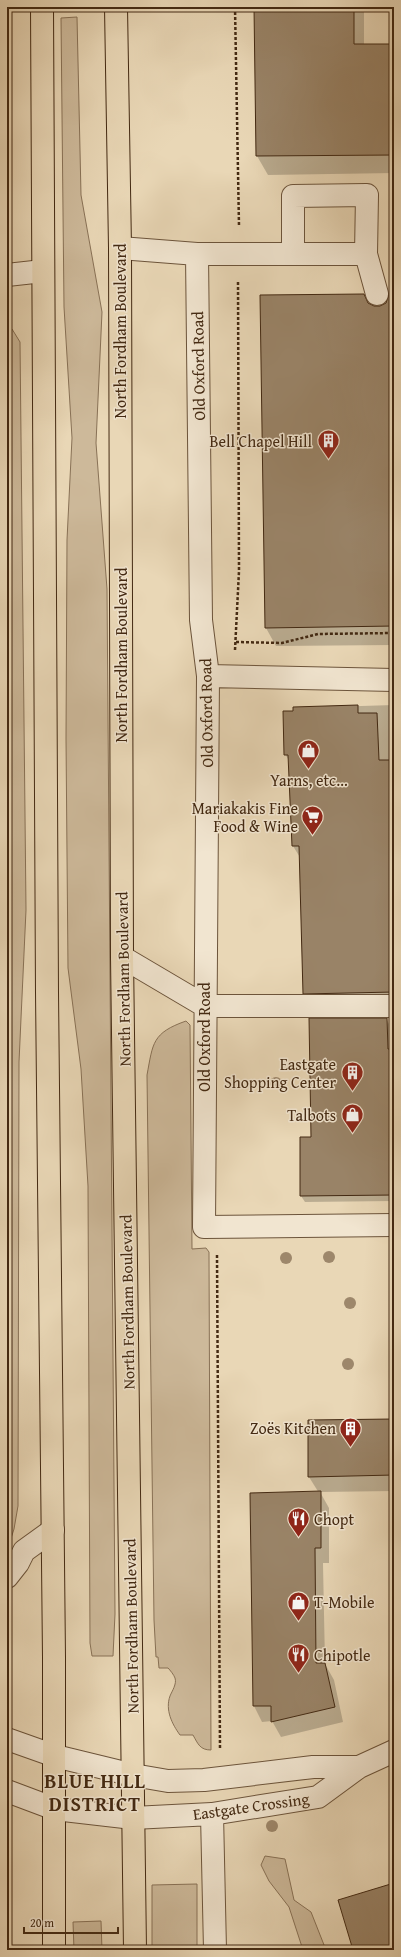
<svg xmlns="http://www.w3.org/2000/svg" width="401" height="1957" viewBox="0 0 401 1957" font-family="'Gentium Book Plus',serif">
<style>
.green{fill:#cdb99a;stroke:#887156}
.shadow{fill:#0003}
.building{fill:#998367;stroke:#432912}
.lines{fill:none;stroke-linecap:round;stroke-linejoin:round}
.minor-casing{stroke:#6c543b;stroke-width:24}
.highway-casing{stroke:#432912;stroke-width:24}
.path{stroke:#432912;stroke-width:2.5;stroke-dasharray:3 2;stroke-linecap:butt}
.minor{stroke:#f1e5d0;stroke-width:22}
.highway{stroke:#e9d7b6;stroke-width:22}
.tree{fill:#9d876b}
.labels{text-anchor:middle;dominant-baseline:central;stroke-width:3;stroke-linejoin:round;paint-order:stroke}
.street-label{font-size:16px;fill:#432912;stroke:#f1e5d0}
.poi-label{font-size:16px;fill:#432912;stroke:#f1e5d0;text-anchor:end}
.district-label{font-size:20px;font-weight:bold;letter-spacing:1px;fill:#432912;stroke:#f1e5d0}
</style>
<rect width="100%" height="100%" fill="#e9d7b6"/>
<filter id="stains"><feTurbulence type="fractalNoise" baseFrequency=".005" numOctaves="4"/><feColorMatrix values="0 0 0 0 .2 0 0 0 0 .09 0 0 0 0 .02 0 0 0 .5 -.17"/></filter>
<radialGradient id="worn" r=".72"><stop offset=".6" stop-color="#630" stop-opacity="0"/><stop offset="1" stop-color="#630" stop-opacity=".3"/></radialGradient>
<!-- green -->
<path class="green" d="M77,17L81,195L102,312L96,443L107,589L115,1614L113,1656H92L90,1643L88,1186L81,1069L68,968L66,738L67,540L72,438L64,307L61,18Z
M7,79L9,80L10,178L7,180Z
M7,328L12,329L20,342L26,910L19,1062L18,1506L14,1529L7,1551Z
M186,1021L190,1025L192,1249L206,1248L209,1252L211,1750C200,1750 198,1744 193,1735H180C172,1724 165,1710 170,1696C172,1691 177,1684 175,1678C174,1675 170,1670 168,1668H159L158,1657H156L154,1620L147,1075C153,1043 152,1033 186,1021Z
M7,1659L9,1714L7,1715Z
M265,1856L285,1859L294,1900L311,1912L326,1950H303L289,1907L269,1881L261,1865Z
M197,1884V1950H152V1885Z
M101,1921L102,1950H74L73,1922Z"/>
<!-- shadow -->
<path class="shadow" d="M256,7H364V45H394V173L268,175L257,156Z
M363,295L369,305L380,307L387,303L394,295V645L276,646L266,628Z
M394,705V1007L313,1009L304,993L301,859L293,846L290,762L285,754L294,708Z
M387,1020L390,1026L391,1050H394V1201L305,1202L301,1196L312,1138Z
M394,1420V1491L320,1492L329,1508V1563H323L325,1664L334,1680L343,1722L281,1737L272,1721L262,1722L254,1706L251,1494L319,1493L309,1477Z"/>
<!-- building -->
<path class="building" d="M254,7H354V44H394V155L256,156Z
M364,294L368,303L374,306H380L386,303L389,294H394V626L265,628L260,295Z
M358,705V713H377L379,760H394V992L303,994L299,846H292L288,755H284L283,711H293V707Z
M309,1018H387L388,1049H394V1195L300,1196V1137H311Z
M394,1419V1475L308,1477V1420Z
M321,1491V1548H315L316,1663H325L335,1707L271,1722V1706H253L250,1493Z
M394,1883V1950H353L338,1900Z"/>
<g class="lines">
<defs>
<path id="minor" d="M120,248L197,254L201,620L208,676L204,1227L394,1225
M197,254H366
M293,254V196L367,195L366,254L377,294
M7,275L43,271
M208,676L394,680
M122,957L205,1006H394
M7,1577L18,1563L24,1551L53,1530
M7,1739L55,1756L133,1775L168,1781L204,1780L313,1767H359
M7,1791L55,1809L133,1818L212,1814L318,1797L359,1767L394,1751
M212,1814L215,1950"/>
<path id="highway" d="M42,7L47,992L54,1657V1950
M116,7L120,248L122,957L135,1950"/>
</defs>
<!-- minor casing -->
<use href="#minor" class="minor-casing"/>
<!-- highway casing -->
<use href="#highway" class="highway-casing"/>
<!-- path -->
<path class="path" d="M235,7L239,226
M236,642L282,643L318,634L394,633
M235,650L239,571L238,281
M217,1255L220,1750"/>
<!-- minor -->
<use href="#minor" class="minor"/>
<!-- highway -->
<use href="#highway" class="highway"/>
</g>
<!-- trees -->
<g class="tree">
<circle cx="276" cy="1083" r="6"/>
<circle cx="329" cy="1257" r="6"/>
<circle cx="286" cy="1258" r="6"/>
<circle cx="350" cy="1303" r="6"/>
<circle cx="348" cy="1364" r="6"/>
<circle cx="272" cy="1826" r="6"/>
</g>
<!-- icons -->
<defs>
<symbol id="building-pin" viewBox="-11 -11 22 30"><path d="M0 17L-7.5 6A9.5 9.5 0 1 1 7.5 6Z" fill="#8f2418" stroke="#f1e5d0"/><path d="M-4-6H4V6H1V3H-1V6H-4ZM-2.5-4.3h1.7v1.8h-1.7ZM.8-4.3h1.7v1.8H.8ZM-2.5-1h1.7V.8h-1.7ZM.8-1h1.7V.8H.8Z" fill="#fff"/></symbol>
<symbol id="shop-pin" viewBox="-11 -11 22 30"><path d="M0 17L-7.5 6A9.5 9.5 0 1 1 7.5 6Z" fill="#8f2418" stroke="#f1e5d0"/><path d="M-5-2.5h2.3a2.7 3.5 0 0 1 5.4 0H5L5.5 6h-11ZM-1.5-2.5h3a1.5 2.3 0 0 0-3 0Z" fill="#fff"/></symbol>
<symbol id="supermarket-pin" viewBox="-11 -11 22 30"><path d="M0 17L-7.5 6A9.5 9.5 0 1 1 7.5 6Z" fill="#8f2418" stroke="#f1e5d0"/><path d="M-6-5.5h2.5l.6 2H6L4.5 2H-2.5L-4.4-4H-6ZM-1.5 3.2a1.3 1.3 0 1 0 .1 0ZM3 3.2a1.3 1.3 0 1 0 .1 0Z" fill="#fff"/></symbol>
<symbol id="restaurant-pin" viewBox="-11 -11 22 30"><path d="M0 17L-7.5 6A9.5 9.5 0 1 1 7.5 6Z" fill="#8f2418" stroke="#f1e5d0"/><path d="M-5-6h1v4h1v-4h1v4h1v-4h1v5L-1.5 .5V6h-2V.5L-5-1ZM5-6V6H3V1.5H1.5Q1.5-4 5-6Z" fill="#fff"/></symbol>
</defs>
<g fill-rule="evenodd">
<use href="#building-pin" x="316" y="428" width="25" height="34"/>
<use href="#shop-pin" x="296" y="738" width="25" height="34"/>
<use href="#supermarket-pin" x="300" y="804" width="25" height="34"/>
<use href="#building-pin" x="340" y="1060" width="25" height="34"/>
<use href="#shop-pin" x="340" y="1102" width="25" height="34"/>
<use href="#building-pin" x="338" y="1416" width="25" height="34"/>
<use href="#restaurant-pin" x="286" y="1506" width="25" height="34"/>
<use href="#shop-pin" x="286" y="1590" width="25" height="34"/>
<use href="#restaurant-pin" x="286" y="1642" width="25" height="34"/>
</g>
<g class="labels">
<!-- street labels -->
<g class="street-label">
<text transform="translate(120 331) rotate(-90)">North Fordham Boulevard</text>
<text transform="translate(198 366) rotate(-91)">Old Oxford Road</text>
<text transform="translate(121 655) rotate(-90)">North Fordham Boulevard</text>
<text transform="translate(206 713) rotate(-91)">Old Oxford Road</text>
<text transform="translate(123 979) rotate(-91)">North Fordham Boulevard</text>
<text transform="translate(204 1037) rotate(-90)">Old Oxford Road</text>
<text transform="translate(127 1302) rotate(-91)">North Fordham Boulevard</text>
<text transform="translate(131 1626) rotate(-91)">North Fordham Boulevard</text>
<text transform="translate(251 1806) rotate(-8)">Eastgate Crossing</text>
</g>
<!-- poi labels -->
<g class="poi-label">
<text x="312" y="441">Bell Chapel Hill</text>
<text x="309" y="780" text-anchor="middle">Yarns, etc…</text>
<text x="298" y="808">Mariakakis Fine<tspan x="298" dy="18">Food &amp; Wine</tspan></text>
<text x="336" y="1064">Eastgate<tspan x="336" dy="18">Shopping Center</tspan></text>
<text x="336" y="1115">Talbots</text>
<text x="336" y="1428">Zoës Kitchen</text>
<text x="314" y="1519" text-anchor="start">Chopt</text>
<text x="314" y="1602" text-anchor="start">T-Mobile</text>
<text x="314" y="1655" text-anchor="start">Chipotle</text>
</g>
<!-- district labels -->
<g class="district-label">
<text x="95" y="1780">BLUE HILL<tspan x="95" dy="23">DISTRICT</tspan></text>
</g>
</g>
<!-- margin -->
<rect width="401" height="1957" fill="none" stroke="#e9d7b6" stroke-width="24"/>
<rect x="8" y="8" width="385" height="1941" fill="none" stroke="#432912" stroke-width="2"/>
<rect x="12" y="12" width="377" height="1933" fill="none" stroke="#432912"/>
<!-- scale -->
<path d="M24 1927v6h94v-6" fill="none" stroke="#432912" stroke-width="2"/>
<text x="30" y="1927" font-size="12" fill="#432912" stroke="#f1e5d0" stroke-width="3" paint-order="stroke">20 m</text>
<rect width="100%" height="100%" filter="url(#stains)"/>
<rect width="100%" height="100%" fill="url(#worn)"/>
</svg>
